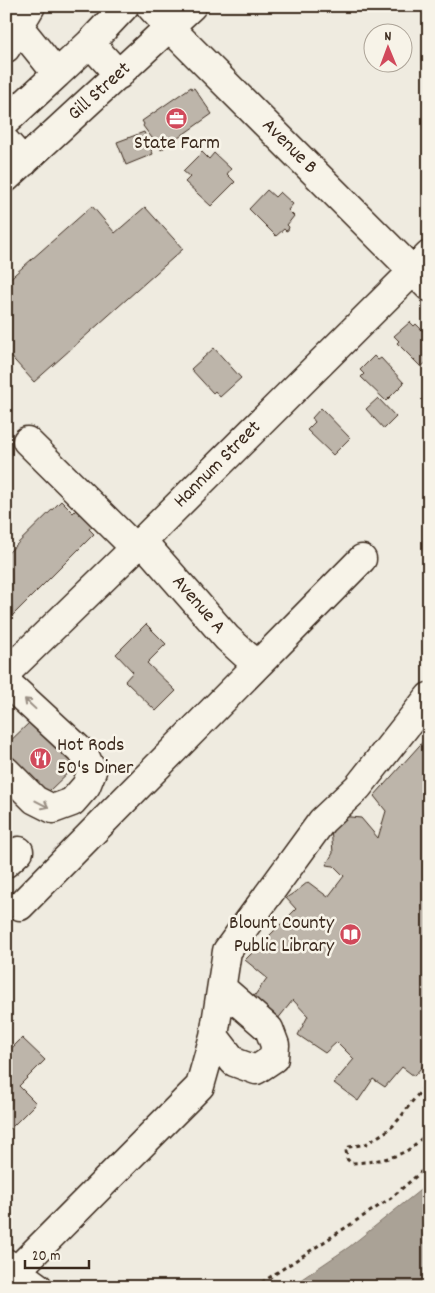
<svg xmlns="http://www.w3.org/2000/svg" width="435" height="1293" viewBox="0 0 435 1293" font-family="Dekko,sans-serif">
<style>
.water{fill:#aaa296;stroke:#7e7266}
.building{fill:#bdb5aa;stroke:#3b2a1e}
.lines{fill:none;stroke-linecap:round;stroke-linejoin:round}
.minor-casing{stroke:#3b2a1e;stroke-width:31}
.major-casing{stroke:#3b2a1e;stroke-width:31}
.path{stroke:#3b2a1e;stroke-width:3;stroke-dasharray:4 4;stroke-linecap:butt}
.minor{stroke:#f7f3e8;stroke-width:28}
.major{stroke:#f7f3e8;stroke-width:28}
.oneway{stroke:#998e83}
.labels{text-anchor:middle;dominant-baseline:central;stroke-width:5;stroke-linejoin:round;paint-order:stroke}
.street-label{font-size:20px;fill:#3b2a1e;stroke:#f7f3e8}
.poi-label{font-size:20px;fill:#3b2a1e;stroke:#f7f3e8}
</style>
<rect width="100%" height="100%" fill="#efebe0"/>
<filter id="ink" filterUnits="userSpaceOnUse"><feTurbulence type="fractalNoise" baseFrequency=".02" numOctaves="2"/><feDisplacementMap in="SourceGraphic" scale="10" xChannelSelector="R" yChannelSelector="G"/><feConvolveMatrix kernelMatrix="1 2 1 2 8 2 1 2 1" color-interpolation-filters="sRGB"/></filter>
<g filter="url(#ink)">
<!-- water -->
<path class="water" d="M429,1183V1287H290L349,1247Z"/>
<!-- building -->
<path class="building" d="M191,87L192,89L194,88L212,114L161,150L143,126L144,124L142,121Z
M144,132L153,154L126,165L117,142Z
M202,152L209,159L214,153L231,169L227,174L235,182L211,206L185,182L190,177L183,171Z
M267,190L275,197L280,192L293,204L288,210L294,216L287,225L289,227L288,230L286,231L284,229L276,236L249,209Z
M92,206L115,233L145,207L183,249L34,382L6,351V282Z
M410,322L414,326L416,324L429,337V360L421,367L397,343L399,341L394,336Z
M214,348L241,378L220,397L215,391L213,393L191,369Z
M374,356L378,360L381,358L404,383L386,401L361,377L364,374L360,370Z
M378,398L396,417L384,429L366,409Z
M321,408L350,438L333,455L307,430L315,422L312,418Z
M61,501L73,513L79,507L95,524L89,529L94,534L7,621L6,619V555Z
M146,624L166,644L147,663L176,691L156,711L125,681L133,672L116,654Z
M31,721L75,766L48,792L6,750V745Z
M428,736L429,738V1059L414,1076L402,1067L385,1087L373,1079L358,1101L334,1083L354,1059L337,1042L325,1053L298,1035L308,1016L293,1000L273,1025L248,1005L267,978L245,960L296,909L286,898L298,890L308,882L328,897L344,876L334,866L326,865L333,853L331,828L340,816L361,818L378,838L386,811L374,796Z
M22,1038L45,1060L19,1086L36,1103L6,1133V1054Z"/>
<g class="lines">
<defs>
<path id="minor" d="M150,6L170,28L429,287
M90,43L124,7
M6,48L31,6
M57,74L90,43L119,75
M6,121L57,74L19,27
M6,142L24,162
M6,178L192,6
M27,441L135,548
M142,541L227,638L257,665
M6,673L142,541L429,255
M6,682L84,754L92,771L86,786L72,802L53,809L35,800L6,771
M6,863L19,851
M20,906L362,559
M214,1036L234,1062L256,1070L274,1058L275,1045L269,1029L222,988
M16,1271L200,1086L214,1036L227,951L322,821L358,787L429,697"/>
<path id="major" d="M6,1263L16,1271L38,1287"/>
</defs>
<!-- minor casing -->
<use href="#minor" class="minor-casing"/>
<!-- major casing -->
<use href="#major" class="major-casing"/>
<!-- path -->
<path class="path" d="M429,1081L411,1103L400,1118L390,1129L366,1144L349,1147L346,1150L347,1159L351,1163C371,1162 390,1160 408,1150C415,1145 422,1138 429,1132
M255,1287L391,1198L429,1165"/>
<!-- minor -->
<use href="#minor" class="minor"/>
<!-- major -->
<use href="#major" class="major"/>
</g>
<!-- one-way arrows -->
<defs><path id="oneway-shaft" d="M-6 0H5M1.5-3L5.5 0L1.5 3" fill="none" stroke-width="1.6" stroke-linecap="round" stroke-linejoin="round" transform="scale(1.25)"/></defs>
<g class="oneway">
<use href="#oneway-shaft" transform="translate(30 704) rotate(-137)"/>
<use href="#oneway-shaft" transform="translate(42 804) rotate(27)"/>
</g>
</g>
<!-- icons -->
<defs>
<symbol id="office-disc" viewBox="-11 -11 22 22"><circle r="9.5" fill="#d1495b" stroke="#f7f3e8"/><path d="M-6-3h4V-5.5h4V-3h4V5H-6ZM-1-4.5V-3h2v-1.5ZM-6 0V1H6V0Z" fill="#fff"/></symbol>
<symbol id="restaurant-disc" viewBox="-11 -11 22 22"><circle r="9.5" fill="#d1495b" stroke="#f7f3e8"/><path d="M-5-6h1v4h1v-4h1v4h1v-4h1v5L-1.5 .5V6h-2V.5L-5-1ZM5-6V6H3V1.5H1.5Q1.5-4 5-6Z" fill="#fff"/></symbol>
<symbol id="library-disc" viewBox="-11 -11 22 22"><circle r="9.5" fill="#d1495b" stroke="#f7f3e8"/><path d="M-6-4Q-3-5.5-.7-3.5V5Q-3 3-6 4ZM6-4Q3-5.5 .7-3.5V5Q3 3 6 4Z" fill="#fff"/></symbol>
</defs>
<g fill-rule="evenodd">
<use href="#office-disc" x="164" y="106" width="25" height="25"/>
<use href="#restaurant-disc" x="28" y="746" width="25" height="25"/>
<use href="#library-disc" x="338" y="922" width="25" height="25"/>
</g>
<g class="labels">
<!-- street labels -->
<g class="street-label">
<text transform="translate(100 92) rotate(-42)">Gill Street</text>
<text transform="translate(289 147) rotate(45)">Avenue B</text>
<text transform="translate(218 465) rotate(-45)">Hannum Street</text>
<text transform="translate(198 605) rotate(49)">Avenue A</text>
</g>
<!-- poi labels -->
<g class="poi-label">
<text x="177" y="144">State Farm</text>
<text x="57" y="746" text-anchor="start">Hot Rods<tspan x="57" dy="23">50's Diner</tspan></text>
<text x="334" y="924" text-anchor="end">Blount County<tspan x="334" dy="23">Public Library</tspan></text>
</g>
</g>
<!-- margin -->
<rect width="435" height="1293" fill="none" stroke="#f7f3e8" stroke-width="25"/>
<rect x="12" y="12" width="410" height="1268" fill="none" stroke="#3b2a1e" stroke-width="2" filter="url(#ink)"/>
<!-- north arrow -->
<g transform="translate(388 48) rotate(359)"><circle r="24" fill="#f7f3e8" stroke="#aca397"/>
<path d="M0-4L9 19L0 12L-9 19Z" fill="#d1495b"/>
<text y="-8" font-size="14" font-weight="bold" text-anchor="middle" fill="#3b2a1e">N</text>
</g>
<!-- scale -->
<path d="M25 1260v8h64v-8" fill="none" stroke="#3b2a1e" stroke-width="2.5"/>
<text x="32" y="1260" font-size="15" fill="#3b2a1e" stroke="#f7f3e8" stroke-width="4" paint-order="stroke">20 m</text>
</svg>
